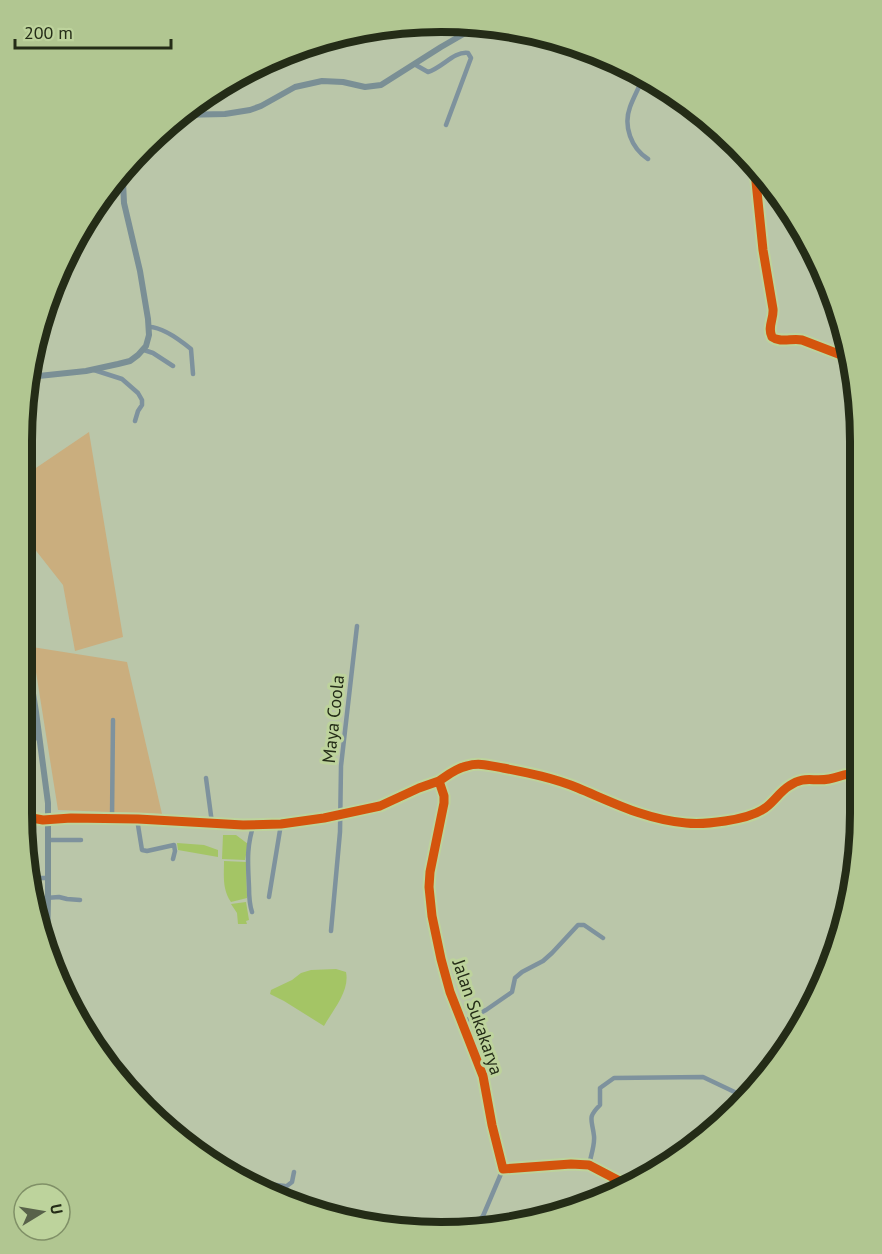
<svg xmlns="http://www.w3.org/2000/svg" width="882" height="1254" viewBox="0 0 882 1254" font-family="'PT Sans',sans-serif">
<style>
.green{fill:#caae7e}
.water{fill:#a4c565}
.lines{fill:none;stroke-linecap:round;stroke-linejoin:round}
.street{stroke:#7e929d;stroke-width:4.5}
.secondary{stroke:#7a8f95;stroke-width:6}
.cycleway-casing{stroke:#bdd39c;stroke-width:13}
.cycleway{stroke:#d4540d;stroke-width:9}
.labels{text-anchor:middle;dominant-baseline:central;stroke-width:6;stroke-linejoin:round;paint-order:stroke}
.street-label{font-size:18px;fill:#242c17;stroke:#bdd39c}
.rim{fill:none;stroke:#242c17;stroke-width:8}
</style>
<rect width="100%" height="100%" fill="#bac6a9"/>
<!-- green -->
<path class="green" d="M89,432L123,637L75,651L63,585L26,538L27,474Z
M32,647L127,662L162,814L58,810Z"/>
<!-- water -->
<path class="water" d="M223,835H236L248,844L245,860L222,859Z
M177,843L204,845L218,850V857L178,850Z
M224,861L246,862L247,898L231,902C222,889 224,875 224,861Z
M246,902L249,920L246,921L247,924H238L237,913L231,904Z
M336,969L346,972C350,991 333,1010 324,1026L284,1001L270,994L271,990L273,989L292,980L301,973L311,970Z"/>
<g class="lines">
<!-- street -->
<path class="street" d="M414,64L428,72C442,68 454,51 468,53L471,58L446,125
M644,75C640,86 634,96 630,107C623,126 631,148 648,159
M149,327C163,327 180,340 191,349L193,374
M144,350L153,353L173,366
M94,370L122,379L138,393L142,400V405L138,411L135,421
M22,739L39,738
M206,778L212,823
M439,781C448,775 456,768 467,766C479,762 491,766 503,768C529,773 554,778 578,788C614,803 647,820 686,823C705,825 746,820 762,810C772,805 778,793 789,786C805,775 812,782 829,779C842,777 844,772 860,775
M21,816L43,820L71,818L138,819L243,825L281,824L324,818L380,806L419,788L439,781L444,796V803L430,872L429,887L432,916L441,959L450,992L483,1076L492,1125L503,1169L571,1164L589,1165L631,1187
M112,819L113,720
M137,819L142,850L147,851L174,845L175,851L173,859
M48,840H81
M30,878H48
M269,897L281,824
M32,899L59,897L67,899L80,900
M252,912C249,903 249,896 249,887C248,864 246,847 254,824
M331,931L340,832L341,766L357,626
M463,1022L486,1010L512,992L515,978L522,972L543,961L552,953L578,925H584L603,938
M589,1165C591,1155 595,1145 594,1136C592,1119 587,1118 600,1105V1088L614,1078L703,1077L743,1096
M260,1188L276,1185L285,1186
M279,1200L283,1189L292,1182L294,1172
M466,1229L476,1223L483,1216L503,1169"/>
<!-- secondary -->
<path class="secondary" d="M178,115L225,114L250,110L261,106L295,87L322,81L343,82L365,87L381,85L441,47L467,32L479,24
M754,162L763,250L773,309C774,319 767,327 772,337C780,343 792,338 802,340L849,358
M29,377L86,371L118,364L130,361L138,355L146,346L149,335L148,319L140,271L124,203L123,182L127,171
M24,638L36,712L48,803V900L47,947"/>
<defs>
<path id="cycleway" d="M754,162L763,250L773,309C774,319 767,327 772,337C780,343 792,338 802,340L849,358
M439,781C448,775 456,768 467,766C479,762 491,766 503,768C529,773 554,778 578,788C614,803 647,820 686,823C705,825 746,820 762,810C772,805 778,793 789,786C805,775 812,782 829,779C842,777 844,772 860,775
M21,816L43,820L71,818L138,819L243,825L281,824L324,818L380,806L419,788L439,781L444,796V803L430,872L429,887L432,916L441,959L450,992L483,1076L492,1125L503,1169L571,1164L589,1165L631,1187"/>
</defs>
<!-- cycleway casing -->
<use href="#cycleway" class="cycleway-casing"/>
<!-- cycleway -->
<use href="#cycleway" class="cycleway"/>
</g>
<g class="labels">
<!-- street labels -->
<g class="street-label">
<text transform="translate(333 719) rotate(-84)">Maya Coola</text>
<text transform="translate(478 1017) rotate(71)">Jalan Sukakarya</text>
</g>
</g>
<!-- crop -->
<path d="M0 0H882V1254H0ZM441 32H441A409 409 0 0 1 850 441V813A409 409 0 0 1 441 1222H441A409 409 0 0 1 32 813V441A409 409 0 0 1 441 32Z" fill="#b1c691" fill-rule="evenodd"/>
<path class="rim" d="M441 32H441A409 409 0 0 1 850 441V813A409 409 0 0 1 441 1222H441A409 409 0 0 1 32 813V441A409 409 0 0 1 441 32Z"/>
<!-- north arrow -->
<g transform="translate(42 1212) rotate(79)"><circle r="28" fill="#bdd39c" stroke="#809067" stroke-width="1.5"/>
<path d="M0-4.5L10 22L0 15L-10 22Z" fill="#58624a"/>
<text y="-9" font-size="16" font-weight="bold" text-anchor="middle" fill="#242c17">U</text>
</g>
<!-- scale -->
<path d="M15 39v9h156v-9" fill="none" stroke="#242c17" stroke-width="3"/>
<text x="24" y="39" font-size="18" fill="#242c17" stroke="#bdd39c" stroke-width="4.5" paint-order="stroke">200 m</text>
</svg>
